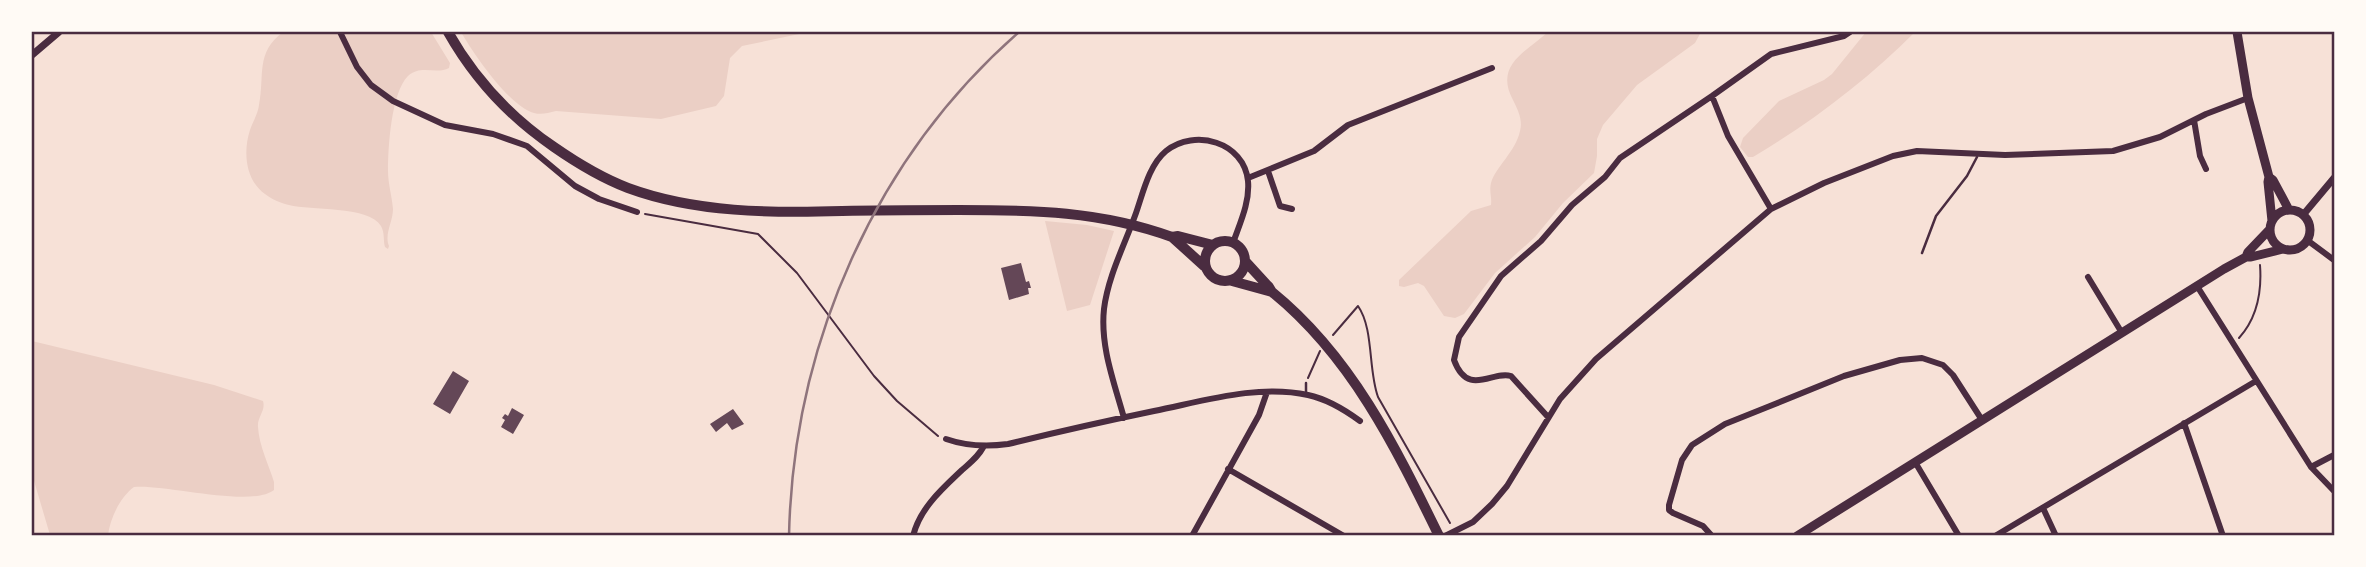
<svg xmlns="http://www.w3.org/2000/svg" width="2366" height="567" viewBox="0 0 2366 567" font-family="'PT Sans',sans-serif">
<style>
.green{fill:#ebcfc5}
.building{fill:#644757}
.lines{fill:none;stroke-linecap:round;stroke-linejoin:round}
.path{stroke:#4a2c40;stroke-width:2}
.service{stroke:#4a2c40;stroke-width:2.5}
.minor{stroke:#4a2c40;stroke-width:6}
.tertiary{stroke:#4a2c40;stroke-width:7}
.secondary{stroke:#4a2c40;stroke-width:9}
.primary{stroke:#4a2c40;stroke-width:10}
.rail{stroke:#8f747c;stroke-width:2.5}
.neatline{fill:none;stroke:#4a2c40;stroke-width:2.5}
</style>
<rect width="100%" height="100%" fill="#f7e1d7"/>
<!-- green -->
<path class="green" d="M283,32H431L450,63L449,68C436,75 421,64 408,76C391,93 388,148 388,171C388,184 392,196 393,209C393,222 384,234 389,246L388,249L385,247C383,240 385,233 381,226C368,205 310,211 289,205C281,203 271,199 265,194C245,180 243,151 250,130C253,121 258,114 259,105C265,75 255,53 283,32Z
M461,32H809L742,46L730,58L724,96L716,106L661,119L556,111C548,113 541,115 534,113C509,106 473,53 461,32Z
M1548,32H1701L1695,43L1637,85L1603,125L1597,139V156L1594,173L1563,203L1535,237L1495,273L1464,314L1455,318L1444,316L1424,286L1418,283L1404,287L1399,286V280L1471,211L1491,205C1492,197 1489,191 1491,183C1495,168 1516,151 1520,131C1523,120 1518,110 1513,100C1494,65 1526,52 1548,32Z
M1866,32H1915C1867,80 1812,122 1753,157H1748L1740,147L1743,138L1779,101L1824,80L1832,74Z
M1045,221L1087,225L1114,231L1090,305L1067,311Z
M32,341L214,385L263,401C266,411 257,417 258,427C259,446 269,465 274,482V490C251,508 165,484 134,487C120,497 110,519 108,535H50L32,474Z"/>
<!-- building -->
<path class="building" d="M1021,263L1026,282L1029,281L1031,288H1028L1029,294L1009,300L1001,268Z
M453,371L469,381L450,414L433,404Z
M512,408L524,415L513,434L501,427L505,420L502,418L505,414L508,416Z
M733,409L744,424L732,430L727,423L716,432L710,424Z"/>
<g class="lines">
<!-- path -->
<path class="path" d="M645,214L758,234L797,273L874,376L897,401L938,436
M1333,335L1358,306C1374,329 1368,370 1378,397L1450,523
M2239,338C2258,317 2262,292 2260,265
M1308,378L1320,351"/>
<!-- service -->
<path class="service" d="M1922,253L1936,216L1967,176L1977,157
M1306,394V383"/>
<!-- minor -->
<path class="minor" d="M340,32L357,67L371,85L393,101L445,125L493,134L527,146L575,186L599,199L637,212
M1712,96L1728,136L1771,209
M2194,120L2200,156L2206,169
M1268,171L1280,206L1292,209
M1248,178L1314,151L1348,125L1492,68
M2307,240L2334,260
M2088,277L2122,333
M2197,286L2311,467L2334,491
M1548,417L1511,376C1493,370 1468,398 1454,360L1459,337L1501,276L1541,241L1572,205L1605,177L1620,158L1712,96L1771,54L1844,36L1850,32
M1124,418C1114,382 1100,346 1104,309C1108,276 1125,244 1136,213C1143,193 1149,165 1166,151C1195,128 1244,142 1248,181C1250,202 1240,223 1233,243
M2184,423L2223,536
M946,439C966,446 986,447 1008,444C1057,432 1106,421 1154,411C1204,401 1258,384 1308,395C1327,399 1345,410 1360,421
M1915,462L1959,536
M2311,467L2334,455
M1228,469L1344,536
M2043,508L2056,536
M913,536C920,508 942,489 962,470C971,462 978,457 984,446
M1192,536L1259,415L1267,392
M1445,536L1473,522L1492,504L1507,486L1560,399L1596,359L1771,209L1824,183L1893,156L1917,151L2005,155L2113,151L2160,137L2206,114L2248,98
M1712,536L1703,526L1673,513L1669,510V505L1682,460L1692,445L1725,424L1770,406L1844,376L1900,360L1922,358L1943,365L1953,375L1982,420
M1995,536L2256,381"/>
<!-- tertiary -->
<path class="tertiary" d="M32,55L59,32
M2303,215L2334,178"/>
<!-- secondary -->
<path class="secondary" d="M2237,32L2248,98L2269,177L2268,182L2272,221
M2269,177L2273,180L2289,210
M2270 230a20 20 0 1 1 40 0a20 20 0 1 1-40 0Z
M2246,257L2248,252L2270,229
M1797,536L2224,269L2246,257H2251L2283,249"/>
<!-- primary -->
<path class="primary" d="M448,32C474,78 510,117 554,147C577,163 602,178 628,188C696,213 771,213 842,211C881,210 920,210 959,210C1034,210 1100,211 1172,237L1178,236L1213,245
M1172,237L1204,266
M1205 261a20 20 0 1 1 40 0a20 20 0 1 1-40 0Z
M1245,261L1269,287L1272,292C1351,356 1395,446 1439,536
M1232,281L1272,292"/>
<!-- rail -->
<path class="rail" d="M789,536C793,344 875,158 1019,32"/>
</g>
<!-- border -->
<rect width="2366" height="567" fill="none" stroke="#fffaf5" stroke-width="66"/>
<rect x="33" y="33" width="2300" height="501" class="neatline"/>
</svg>
